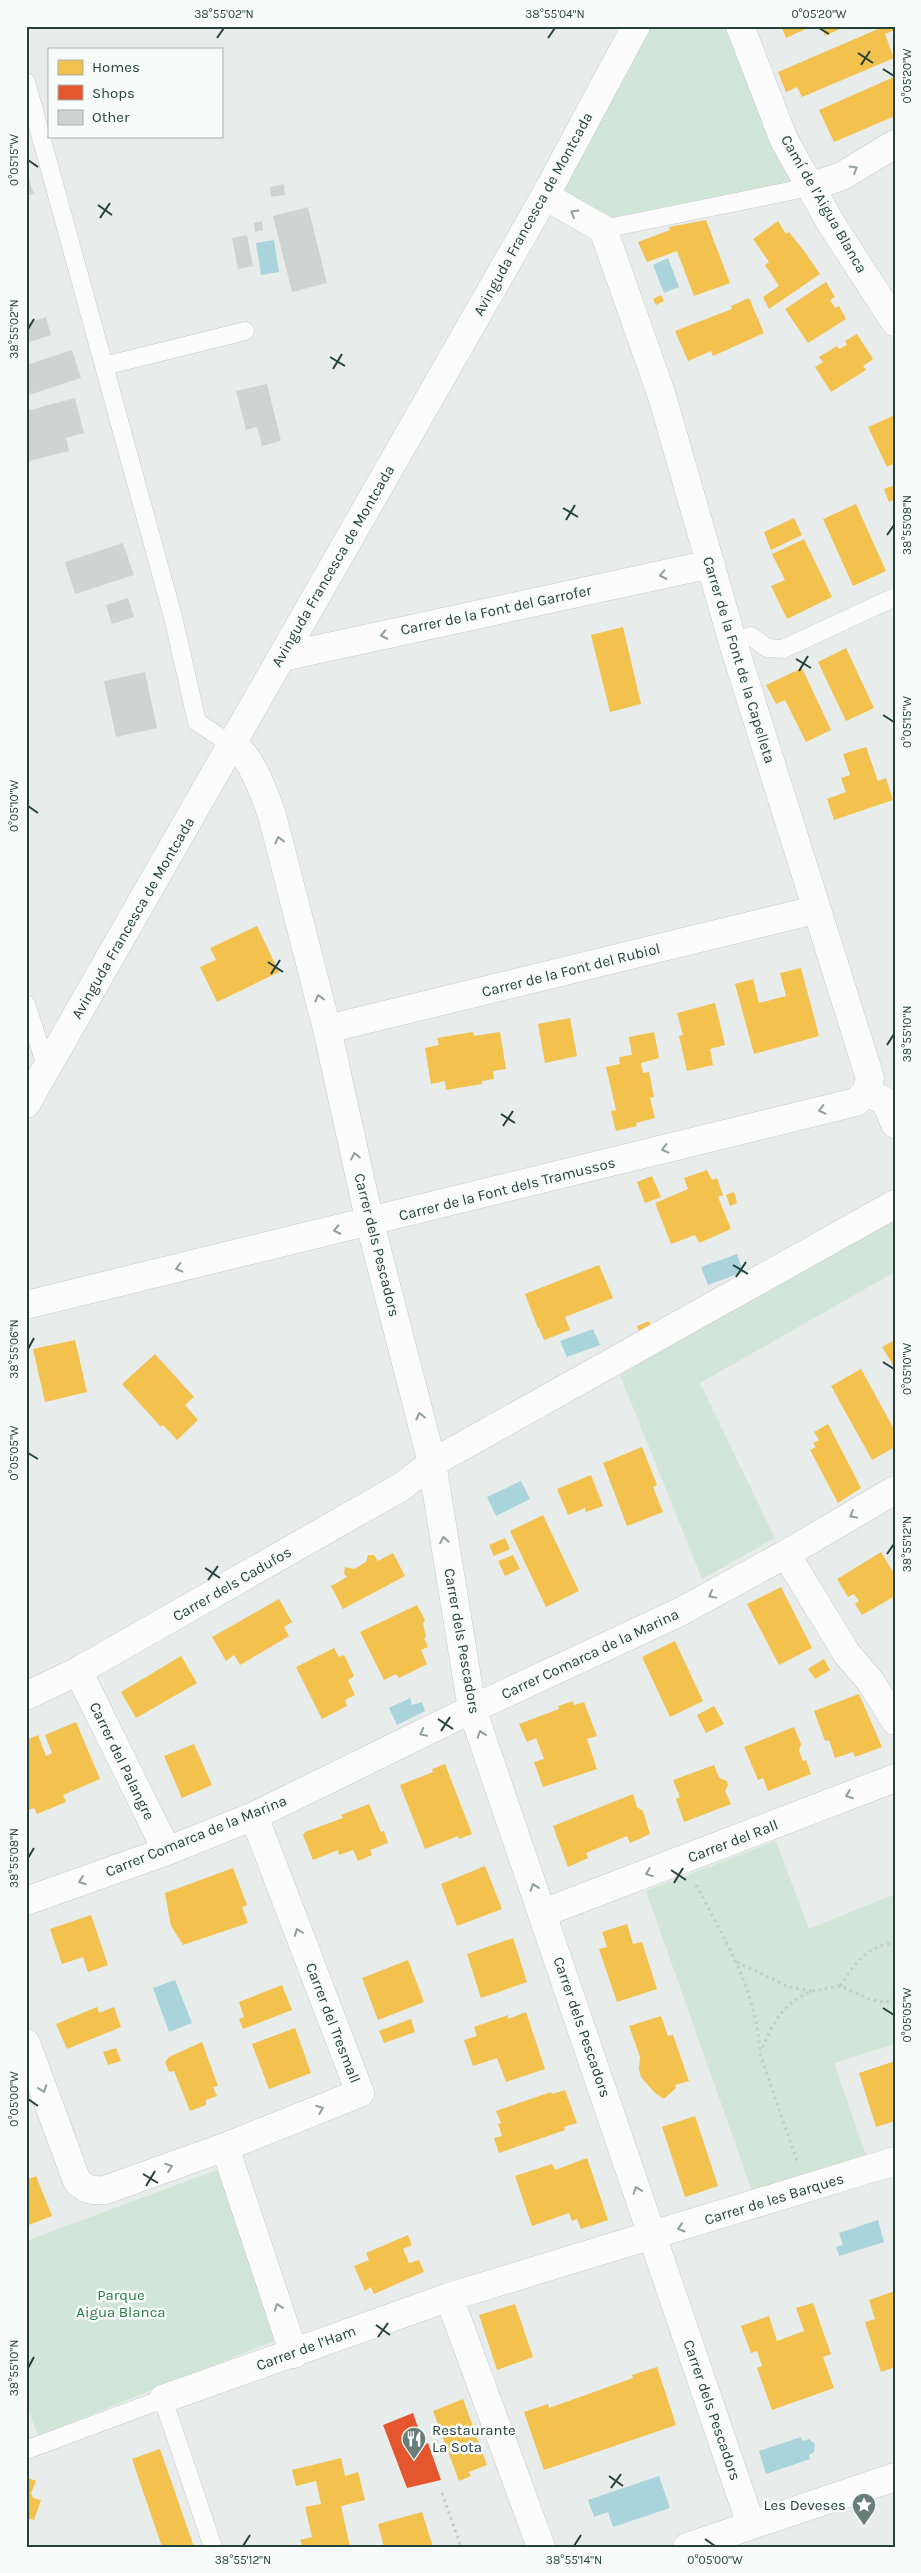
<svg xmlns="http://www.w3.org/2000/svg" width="921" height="2573" viewBox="0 0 921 2573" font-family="Karla,sans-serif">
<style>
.green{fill:#d1e6d8}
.water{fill:#a9d4db}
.homes{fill:#f2c14e}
.shops{fill:#e4572e}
.building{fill:#cfd4d2}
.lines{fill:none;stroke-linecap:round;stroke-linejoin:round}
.lane-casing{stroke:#c5cac8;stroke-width:19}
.street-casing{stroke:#c5cac8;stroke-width:29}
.path{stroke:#c3ccca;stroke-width:3;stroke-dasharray:2.5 4;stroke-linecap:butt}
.lane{stroke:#fcfcfc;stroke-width:18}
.street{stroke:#fcfcfc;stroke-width:28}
.oneway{stroke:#909f9b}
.ticks{fill:none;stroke:#24423a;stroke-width:2}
.labels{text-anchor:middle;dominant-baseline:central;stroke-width:5;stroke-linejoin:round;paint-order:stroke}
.street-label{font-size:15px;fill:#24423a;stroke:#f7fbf9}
.park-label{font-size:15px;fill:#2d7a4b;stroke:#f7fbf9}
.poi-label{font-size:15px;fill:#24423a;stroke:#f7fbf9;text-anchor:start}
.neatline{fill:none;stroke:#24423a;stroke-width:2}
.ticks-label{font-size:12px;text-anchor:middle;fill:#24423a}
</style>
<rect width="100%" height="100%" fill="#e8edeb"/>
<!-- green -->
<path class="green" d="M639,26H734L804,184L605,225L550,195Z
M895,1216V1272L700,1383L775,1538L702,1579L620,1375Z
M776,1841L809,1929L895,1894V2044L834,2063L866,2155L752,2191L646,1891Z
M222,2168L274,2341L38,2436L26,2403V2241Z"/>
<!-- water -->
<path class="water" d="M274,240L279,272L261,275L256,243Z
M668,258L679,287L664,293L653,265Z
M737,1254L743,1272L708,1285L701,1267Z
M593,1329L600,1345L567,1357L560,1341Z
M521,1481L530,1499L496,1516L487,1497Z
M410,1698L412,1705L422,1702L425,1711L397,1725L389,1708Z
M175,1980L192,2023L169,2032L153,1988Z
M878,2220L884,2242L839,2256L836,2247L843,2245L839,2233Z
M801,2437L802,2441L809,2439L815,2444L814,2452L809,2455L810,2459L766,2474L759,2451Z
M659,2476L670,2508L613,2527L608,2512L594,2517L588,2500Z"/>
<!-- homes -->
<path class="homes" d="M781,26H812L786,38Z
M821,26H846L825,36Z
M885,26H895V30L885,34L894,58L802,97L797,87L786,92L778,72Z
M894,77L895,116L834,142L819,110Z
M706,220L730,283L694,296L677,251L647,262L638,242L670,230L669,227Z
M778,221L786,234L789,232L804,251L820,274L769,309L763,297L779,286L765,265L769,262L753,239Z
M826,282L835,297L830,300L835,308L839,306L846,319L808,343L785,309Z
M661,295L664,301L656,305L653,299Z
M749,298L764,333L713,356L711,351L688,361L675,331L732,309L731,306Z
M857,334L873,359L863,366L866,370L831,392L815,367L823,362L819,357L837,346L839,349L847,345L845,341Z
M895,415V463L887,467L868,427Z
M895,485V499L889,502L884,489Z
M856,504L886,571L853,586L823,519Z
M794,518L802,535L771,550L764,532Z
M804,539L832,597L787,619L771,586L785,580L772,554Z
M623,627L641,704L610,712L591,635Z
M846,648L874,708L846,721L818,662Z
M802,668L831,730L806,742L785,700L776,704L766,685Z
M866,747L878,781L886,778L893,800L834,820L827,799L846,792L841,778L850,775L843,754Z
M257,926L279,972L217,1002L200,967L216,960L210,948Z
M801,968L819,1036L754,1054L735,984L753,979L759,1003L786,996L780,973Z
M715,1003L725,1045L710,1049L713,1065L687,1071L679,1036L683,1035L677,1013Z
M570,1018L577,1056L545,1063L538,1024Z
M473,1032L474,1036L500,1032L506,1069L493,1071L494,1079L482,1081V1084L446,1090L445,1081L431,1084L425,1048L439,1045L437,1038Z
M654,1032L659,1058L641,1063L643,1073L649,1072L654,1097L650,1098L655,1118L636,1123L637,1126L616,1131L611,1111L616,1110L606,1067L620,1064L619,1057L632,1055L629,1037Z
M707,1170L712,1180L717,1178L723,1195L718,1197L731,1229L699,1243L695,1235L671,1244L655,1203L688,1189L684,1178Z
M652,1176L661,1197L645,1203L637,1182Z
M734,1192L737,1203L730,1206L726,1195Z
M599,1265L613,1298L565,1317L570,1330L544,1340L539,1328L546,1326L538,1328L525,1294Z
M649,1321L652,1329L640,1334L637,1326Z
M75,1340L87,1392L45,1402L33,1349Z
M893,1341L895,1344V1368L882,1347Z
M155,1354L194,1397L185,1405L198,1420L177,1440L163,1425L161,1427L122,1384Z
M861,1369L895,1431V1447L872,1460L831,1386Z
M828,1424L861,1488L838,1503L810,1450L816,1447L813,1443L819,1440L814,1432Z
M642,1447L657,1485L653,1487L663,1512L627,1526L603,1463Z
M591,1475L603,1506L586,1512L585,1508L568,1515L557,1489Z
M543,1515L579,1591L546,1607L510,1531Z
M505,1538L510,1549L494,1556L489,1545Z
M881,1552L895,1575V1596L862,1615L855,1604L859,1601L854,1594L848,1597L837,1579Z
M393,1553L405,1576L343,1609L331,1586L347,1577L344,1574L345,1567L354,1569L366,1562L368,1555H374L378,1561Z
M513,1555L520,1569L505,1576L498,1561Z
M781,1587L812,1648L779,1665L747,1604Z
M279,1599L292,1622L284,1627L289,1636L240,1665L234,1655L226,1661L212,1637Z
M417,1605L425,1620L423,1623L426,1637L424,1638L428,1647L421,1650L427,1664L399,1678L396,1674L384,1680L360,1632Z
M675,1641L703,1701L670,1717L642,1657Z
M334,1648L339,1657L344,1655L354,1676L348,1680L355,1695L345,1700L347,1706L322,1719L296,1667Z
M181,1656L197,1683L136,1718L121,1692Z
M824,1659L830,1670L815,1679L808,1669Z
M859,1694L882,1747L855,1757L853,1752L835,1758L829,1740L825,1741L814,1711Z
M573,1701L574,1705L584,1702L597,1736L587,1739L597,1769L543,1787L534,1762L544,1759L536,1738L527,1742L519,1724L559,1709L558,1706Z
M714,1706L724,1724L706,1733L697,1715Z
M76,1722L100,1779L63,1795L66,1802L37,1814L34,1808L26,1811V1740L38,1735L46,1756L52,1753L45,1735Z
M794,1727L801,1744L799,1751L803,1761L806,1760L811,1774L768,1791L763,1778L758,1780L744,1747Z
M194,1744L212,1785L182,1798L164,1756Z
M445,1764L472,1834L459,1839L458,1836L425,1849L400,1785L433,1772L432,1769Z
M714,1765L719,1778L727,1781L728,1785L725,1791L731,1804L684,1822L676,1799L680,1797L673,1780Z
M633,1794L637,1807L643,1811L650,1834L630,1843L627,1836L586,1853L588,1858L568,1867L553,1826Z
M369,1804L381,1832L384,1831L388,1843L370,1850L372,1855L358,1861L353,1850L339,1855L338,1850L313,1860L303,1835L305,1832L343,1818L341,1815Z
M485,1866L502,1909L457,1926L441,1884Z
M233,1868L247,1905L242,1907L248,1923L183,1945L171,1926L165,1893Z
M91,1915L108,1965L88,1972L83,1957L62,1964L50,1929Z
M627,1924L633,1944L642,1942L657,1989L617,2002L599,1949L607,1947L602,1932Z
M513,1938L527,1982L481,1998L467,1954Z
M408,1960L424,2002L378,2020L362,1978Z
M282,1985L292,2010L243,2029L239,2019L244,2017L239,2002Z
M97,2007L99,2013L114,2007L121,2027L67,2049L56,2024Z
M526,2012L545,2069L506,2082L497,2058L473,2066L464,2040L477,2036L474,2027L508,2015V2019Z
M661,2016L668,2036L673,2035L689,2081L675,2085L676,2088L664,2099L655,2093L641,2077L639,2069L640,2057L629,2026Z
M411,2019L415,2032L384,2043L379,2031Z
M295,2028L311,2073L269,2089L252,2044Z
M202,2042L218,2086L213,2087L217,2096L206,2100V2105L190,2111L174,2071L169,2072L165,2062L169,2057Z
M116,2048L121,2061L108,2065L103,2052Z
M895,2061V2121L876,2127L859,2073Z
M565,2090L577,2123L564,2127L565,2130L499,2153L494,2138L502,2136L498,2124L501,2123L496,2111L551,2092L552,2094Z
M695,2116L718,2186L685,2197L662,2127Z
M587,2158L608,2220L581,2229L577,2219L572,2221L569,2213L532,2226L515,2176L552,2164L555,2170Z
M36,2176L52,2216L26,2226V2180Z
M408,2235L412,2245L403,2249L409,2263L419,2260L424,2272L374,2294L371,2287L365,2291L354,2266L369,2260L366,2253Z
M895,2291V2367L881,2372L865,2322L875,2319L869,2300Z
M813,2303L831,2354L823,2357L834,2388L772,2410L757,2368L762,2366L757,2351L751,2353L741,2326L769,2316L777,2341L804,2331L796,2308Z
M515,2304L533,2357L497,2370L479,2315Z
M657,2367L676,2425L544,2470L524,2412L548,2404L549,2408L633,2378L632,2375Z
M463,2399L487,2465L469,2472L471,2476L459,2481L433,2411Z
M160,2449L194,2547H162L132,2459Z
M341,2458L345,2476L358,2472L365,2500L341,2506L350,2547H303L300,2540L312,2537L305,2507L321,2504L316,2481L296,2486L292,2470Z
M26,2477L36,2481L31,2493L33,2498L41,2500L34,2520L26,2518Z
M422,2512L433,2547H384L378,2524Z"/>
<!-- shops -->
<path class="shops" d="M413,2413L424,2445L428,2443L441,2480L407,2488L383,2425Z"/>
<!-- building -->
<path class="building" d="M26,171L34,194L26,196Z
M284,184L285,195L271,197L270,187Z
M308,207L327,283L292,292L273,216Z
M262,221L263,230L255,232L254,223Z
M247,235L253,266L238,269L232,238Z
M46,317L51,335L26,343V324Z
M72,350L81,378L26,396V365Z
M267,384L281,441L262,446L257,427L246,430L236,391Z
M75,398L84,433L66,438L69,451L26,462V411Z
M123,543L134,575L75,594L65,562Z
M128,598L134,617L112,624L106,605Z
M145,672L157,728L116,737L104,681Z"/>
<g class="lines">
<defs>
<path id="lane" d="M26,82L173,617L197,722L232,745
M603,229L810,187
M104,366L245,331
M733,643L751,636L767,648L783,649L895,597
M26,1004L47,1069
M26,2450L163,2399L213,2547"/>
<path id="street" d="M740,26L784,140L832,225L895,322
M810,187L842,176L895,144
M282,657L711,564
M232,745C250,753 265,795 272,815L327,1029L370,1223L432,1463L472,1709L751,2525
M327,1029L815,910
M866,1092L885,1101L895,1124
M26,1104L545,196L636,26
M26,1305L856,1102L866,1092L870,1078L733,643L662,396L603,229L545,196
M786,1554L847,1654L871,1682L895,1721
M78,1671L167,1851
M26,1696L78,1671L401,1487L432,1463L895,1204
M26,1901L167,1851L254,1816L472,1709L680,1612L786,1554L895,1490
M543,1913L895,1778
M26,2043L77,2181C86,2190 92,2191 105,2190L225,2147L360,2093L254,1816
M225,2147L294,2354
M449,2297L541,2547
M163,2399L449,2297L895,2161
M687,2547L895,2477"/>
</defs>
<!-- lane casing -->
<use href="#lane" class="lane-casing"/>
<!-- street casing -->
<use href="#street" class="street-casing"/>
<!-- path -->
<path class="path" d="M696,1885C725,1940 757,1991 760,2054L797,2161
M737,1962L789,1987L812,1991C782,2004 773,2022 761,2052
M840,1986C856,1963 865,1946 895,1943
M812,1991L840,1986L869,1999L884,2002L895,2000
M442,2493L461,2547"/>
<!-- lane -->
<use href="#lane" class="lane"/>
<!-- street -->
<use href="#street" class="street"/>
</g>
<!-- one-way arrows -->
<defs><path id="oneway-chevron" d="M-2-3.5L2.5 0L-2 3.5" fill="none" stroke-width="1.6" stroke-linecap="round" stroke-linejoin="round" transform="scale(1.25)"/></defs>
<g class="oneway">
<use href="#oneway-chevron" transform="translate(854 169) rotate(-31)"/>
<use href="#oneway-chevron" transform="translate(574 213) rotate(-149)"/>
<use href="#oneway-chevron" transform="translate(663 575) rotate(168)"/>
<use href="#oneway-chevron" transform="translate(384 635) rotate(168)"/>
<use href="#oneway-chevron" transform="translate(279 840) rotate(-104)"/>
<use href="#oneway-chevron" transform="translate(319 998) rotate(-104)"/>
<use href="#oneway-chevron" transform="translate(822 1110) rotate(166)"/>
<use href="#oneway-chevron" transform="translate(665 1149) rotate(166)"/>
<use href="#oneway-chevron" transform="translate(355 1156) rotate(-102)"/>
<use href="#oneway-chevron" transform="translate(337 1230) rotate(168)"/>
<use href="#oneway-chevron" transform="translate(179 1268) rotate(166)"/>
<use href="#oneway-chevron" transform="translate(420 1416) rotate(-104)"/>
<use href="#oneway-chevron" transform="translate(853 1515) rotate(149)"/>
<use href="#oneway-chevron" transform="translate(444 1540) rotate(-99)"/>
<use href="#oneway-chevron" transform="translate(712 1595) rotate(151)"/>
<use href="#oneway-chevron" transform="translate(423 1733) rotate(154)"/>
<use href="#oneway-chevron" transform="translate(481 1734) rotate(-109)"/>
<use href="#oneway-chevron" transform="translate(849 1795) rotate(159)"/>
<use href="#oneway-chevron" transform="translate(649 1873) rotate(159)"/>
<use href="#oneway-chevron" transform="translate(82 1881) rotate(160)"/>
<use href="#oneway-chevron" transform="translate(534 1887) rotate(-109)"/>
<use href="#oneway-chevron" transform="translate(298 1932) rotate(-111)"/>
<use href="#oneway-chevron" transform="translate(43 2089) rotate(70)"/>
<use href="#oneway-chevron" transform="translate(320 2109) rotate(-22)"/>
<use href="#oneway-chevron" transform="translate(169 2167) rotate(-20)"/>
<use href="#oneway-chevron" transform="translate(637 2190) rotate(-109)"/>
<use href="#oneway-chevron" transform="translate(681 2228) rotate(163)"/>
<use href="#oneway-chevron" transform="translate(278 2307) rotate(-109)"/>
</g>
<!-- ticks -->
<path class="ticks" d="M819,28L829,34M217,38L224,28M548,38L555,28M858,53L873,63M861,65L870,51M883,69L894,76M28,160L38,167M98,205L112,215M100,218L110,203M28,329L34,319M330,357L345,366M333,369L342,354M563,508L578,517M566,520L575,505M887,535L894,525M796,659L811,668M799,671L808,656M883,715L894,722M28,806L38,813M268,962L283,972M271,974L280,960M887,1045L894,1034M501,1114L515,1123M503,1126L513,1111M733,1265L748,1274M736,1277L746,1262M28,1349L34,1338M883,1362L894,1369M28,1453L38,1459M887,1554L894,1544M205,1568L220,1578M208,1580L218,1566M438,1719L453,1729M441,1731L450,1717M28,1858L34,1848M671,1870L686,1880M674,1883L683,1868M883,2008L894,2015M28,2099L38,2106M143,2174L158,2183M146,2186L155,2171M376,2325L390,2335M378,2337L388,2323M28,2368L34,2357M609,2476L623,2486M611,2488L621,2474M705,2539L715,2546M243,2546L250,2535M574,2546L581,2535"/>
<!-- icons -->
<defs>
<symbol id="restaurant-pin" viewBox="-11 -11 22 30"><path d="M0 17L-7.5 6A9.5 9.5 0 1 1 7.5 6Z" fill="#697e78" stroke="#f7fbf9"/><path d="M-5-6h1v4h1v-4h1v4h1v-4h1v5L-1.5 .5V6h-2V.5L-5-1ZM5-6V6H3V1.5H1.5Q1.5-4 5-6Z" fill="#fff"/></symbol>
<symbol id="sight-pin" viewBox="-11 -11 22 30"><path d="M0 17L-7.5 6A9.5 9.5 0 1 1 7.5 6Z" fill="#697e78" stroke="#f7fbf9"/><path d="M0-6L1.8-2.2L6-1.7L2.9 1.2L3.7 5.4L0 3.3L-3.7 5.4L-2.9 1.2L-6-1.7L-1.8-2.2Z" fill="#fff"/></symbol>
</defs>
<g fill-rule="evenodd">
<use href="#restaurant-pin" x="400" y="2425" width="28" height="38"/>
<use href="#sight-pin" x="850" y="2491" width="28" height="38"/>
</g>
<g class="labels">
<!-- street labels -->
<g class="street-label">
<text transform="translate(824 204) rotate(60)">Camí de l’Aigua Blanca</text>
<text transform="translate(533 214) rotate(-61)">Avinguda Francesca de Montcada</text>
<text transform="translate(333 566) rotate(-60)">Avinguda Francesca de Montcada</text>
<text transform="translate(496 610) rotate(-12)">Carrer de la Font del Garrofer</text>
<text transform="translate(739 660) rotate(73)">Carrer de la Font de la Capelleta</text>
<text transform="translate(133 918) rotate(-60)">Avinguda Francesca de Montcada</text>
<text transform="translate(571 970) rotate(-14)">Carrer de la Font del Rubiol</text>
<text transform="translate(507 1189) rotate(-14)">Carrer de la Font dels Tramussos</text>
<text transform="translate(377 1245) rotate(76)">Carrer dels Pescadors</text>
<text transform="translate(232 1584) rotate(-30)">Carrer dels Cadufos</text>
<text transform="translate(462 1641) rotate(80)">Carrer dels Pescadors</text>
<text transform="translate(590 1654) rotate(-25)">Carrer Comarca de la Marina</text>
<text transform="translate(122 1761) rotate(64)">Carrer del Palangre</text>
<text transform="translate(196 1836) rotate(-22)">Carrer Comarca de la Marina</text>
<text transform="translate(733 1841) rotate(-21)">Carrer del Rall</text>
<text transform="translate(333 2023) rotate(69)">Carrer del Tresmall</text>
<text transform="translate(582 2027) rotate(71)">Carrer dels Pescadors</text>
<text transform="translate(774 2199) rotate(-17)">Carrer de les Barques</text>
<text transform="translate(306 2348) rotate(-20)">Carrer de l’Ham</text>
<text transform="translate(712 2410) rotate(71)">Carrer dels Pescadors</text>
</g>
<!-- park labels -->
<g class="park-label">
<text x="121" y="2295">Parque<tspan x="121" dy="17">Aigua Blanca</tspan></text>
</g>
<!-- poi labels -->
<g class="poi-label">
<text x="432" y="2430">Restaurante<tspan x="432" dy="17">La Sota</tspan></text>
<text x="846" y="2505" text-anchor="end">Les Deveses</text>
</g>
</g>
<!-- border -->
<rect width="921" height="2573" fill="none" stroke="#f7fbf9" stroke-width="55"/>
<!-- legend -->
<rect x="48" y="48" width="175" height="90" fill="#f7fbf9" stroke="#a3b1ad"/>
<rect x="58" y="60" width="25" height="15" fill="#f2c14e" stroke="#a3b1ad"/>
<text x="92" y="72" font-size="15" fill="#24423a">Homes</text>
<rect x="58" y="85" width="25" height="15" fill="#e4572e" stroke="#a3b1ad"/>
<text x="92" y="98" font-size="15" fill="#24423a">Shops</text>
<rect x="58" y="110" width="25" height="15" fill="#cfd4d2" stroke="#a3b1ad"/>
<text x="92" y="122" font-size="15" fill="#24423a">Other</text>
<rect x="28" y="28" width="866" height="2518" class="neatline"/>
<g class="ticks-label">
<text x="224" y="18">38°55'02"N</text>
<text x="555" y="18">38°55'04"N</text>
<text x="819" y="18">0°05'20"W</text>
<text transform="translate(907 76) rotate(-90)" y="4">0°05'20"W</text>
<text transform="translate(14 160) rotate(-90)" y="4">0°05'15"W</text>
<text transform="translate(14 329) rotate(-90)" y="4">38°55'02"N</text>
<text transform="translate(907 525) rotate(-90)" y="4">38°55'08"N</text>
<text transform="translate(907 722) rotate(-90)" y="4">0°05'15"W</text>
<text transform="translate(14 806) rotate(-90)" y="4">0°05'10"W</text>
<text transform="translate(907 1034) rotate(-90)" y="4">38°55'10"N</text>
<text transform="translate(14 1349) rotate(-90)" y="4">38°55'06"N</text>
<text transform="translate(907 1369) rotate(-90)" y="4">0°05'10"W</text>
<text transform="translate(14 1453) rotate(-90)" y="4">0°05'05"W</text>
<text transform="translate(907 1544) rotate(-90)" y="4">38°55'12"N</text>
<text transform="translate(14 1858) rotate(-90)" y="4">38°55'08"N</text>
<text transform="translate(907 2015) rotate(-90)" y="4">0°05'05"W</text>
<text transform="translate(14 2099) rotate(-90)" y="4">0°05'00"W</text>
<text transform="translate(14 2368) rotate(-90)" y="4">38°55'10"N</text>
<text x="243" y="2564">38°55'12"N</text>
<text x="574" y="2564">38°55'14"N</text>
<text x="715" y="2564">0°05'00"W</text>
</g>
</svg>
